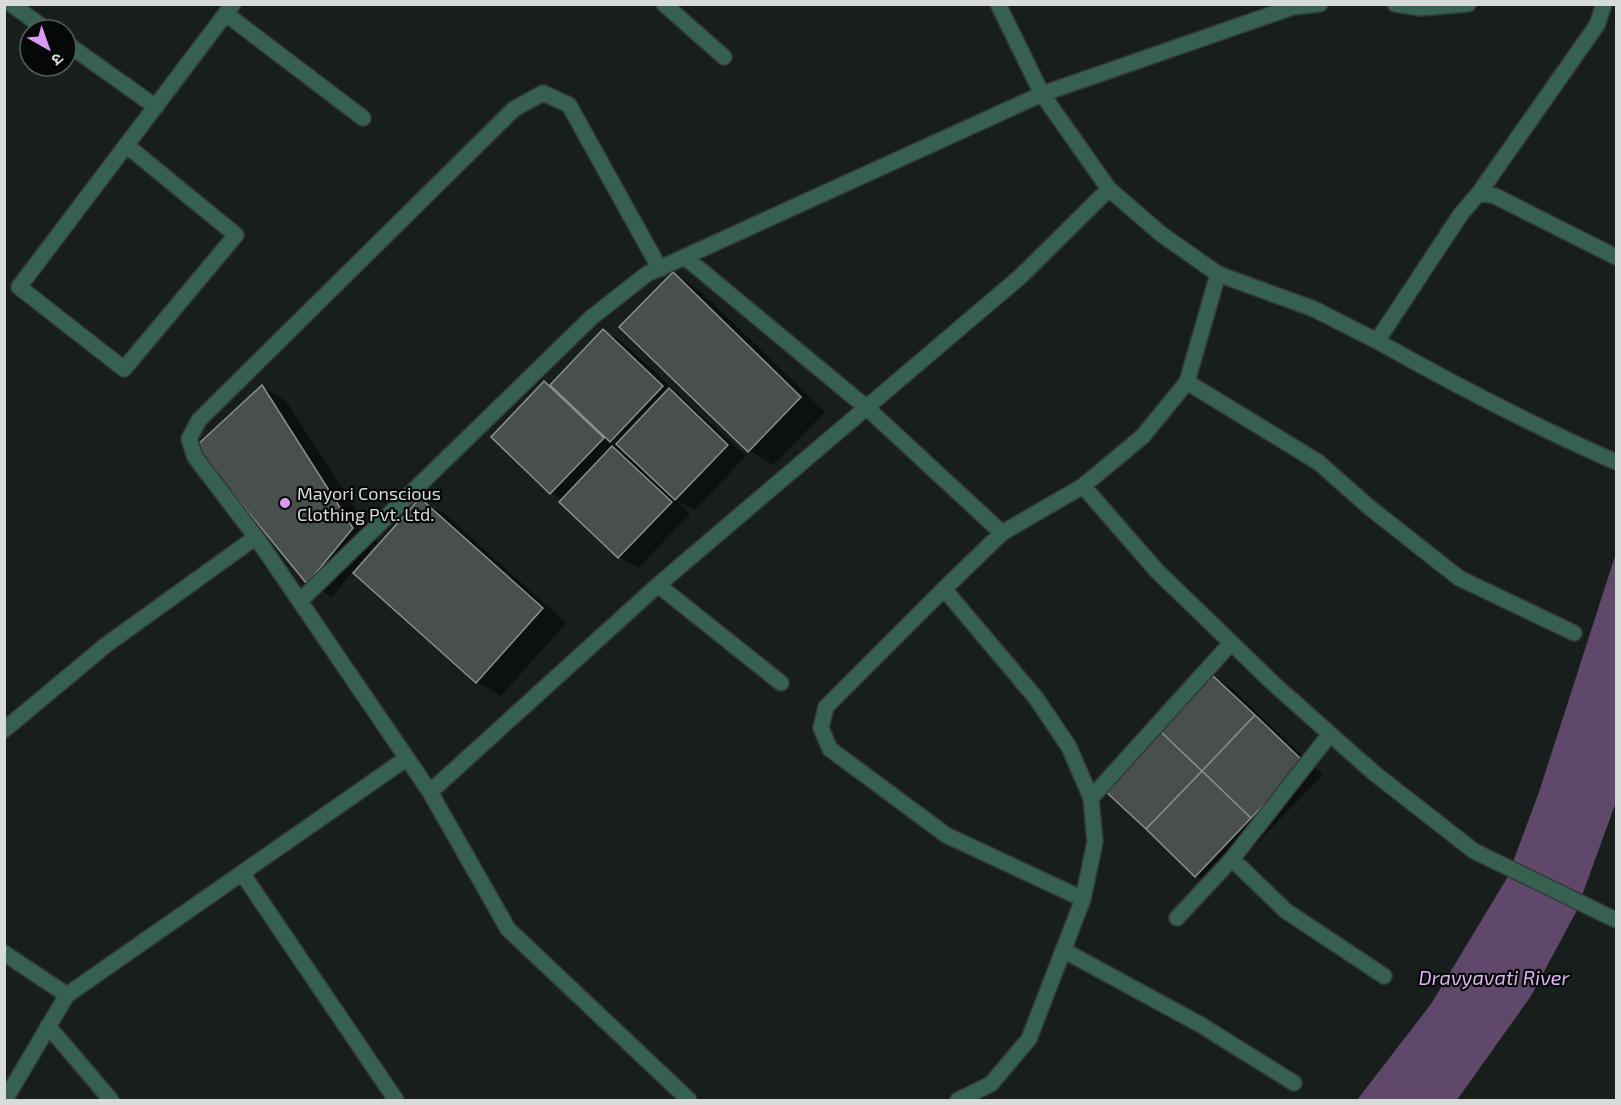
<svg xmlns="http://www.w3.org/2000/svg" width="1621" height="1105" viewBox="0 0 1621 1105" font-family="'Exo 2','Noto Sans Devanagari',sans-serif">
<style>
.water{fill:#60486b}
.shadow{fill:#0007;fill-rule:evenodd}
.building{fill:#484f4c;stroke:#89918d;stroke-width:1.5}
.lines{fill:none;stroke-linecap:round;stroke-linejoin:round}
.minor-casing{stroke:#333936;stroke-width:18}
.minor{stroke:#366050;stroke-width:15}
.poi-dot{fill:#da9af6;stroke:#050807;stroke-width:2}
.labels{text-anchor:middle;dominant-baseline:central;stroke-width:4.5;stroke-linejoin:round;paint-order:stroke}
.poi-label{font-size:18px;fill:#d7dcd9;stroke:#050807;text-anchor:start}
.water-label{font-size:20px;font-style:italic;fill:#ddb4f0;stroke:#050807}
</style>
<rect width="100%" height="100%" fill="#181e1b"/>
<!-- water -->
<path class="water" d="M1616,553V802L1576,912L1531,996L1457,1100H1357L1431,1004L1507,878L1539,792Z"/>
<!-- shadow -->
<path class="shadow" d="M673,274L697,288L825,412L773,465L749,450Z
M604,331L622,342L746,456L695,510L676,500L690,514L638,568L619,557L561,502L563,500L551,492L545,383L551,387ZM622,448L631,457V458L619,452Z
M262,387L286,401L377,542L355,569L357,571L420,500L445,514L566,623L501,696L477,682L353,571L332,597L308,583Z
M1213,677L1231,688L1323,775L1215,886L1196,876L1105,789Z"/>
<!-- building -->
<path class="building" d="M673,272L801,397L748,452L619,327Z
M603,329L663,386L610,442L550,385Z
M544,381L604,438L550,494L491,437Z
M262,385L353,528L307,584L195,447Z
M669,388L728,445L675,500L616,444Z
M612,446L672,502L618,558L559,502Z
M420,498L543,608L476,683L353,573Z
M1212,675L1255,715L1202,771L1159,730Z
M1255,715L1305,763L1251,818L1202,771Z
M1159,730L1202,771L1146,829L1103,789Z
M1202,771L1251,818L1195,877L1146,829Z"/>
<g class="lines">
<defs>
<path id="minor" d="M11,4L47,30
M664,4L724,57
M998,4L1042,94L1109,189L1161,234L1218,274L1314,309L1377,341L1461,214L1479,193L1495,196L1616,257
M1395,4L1421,8L1468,4
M226,14L363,118
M66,43L156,107
M126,145L236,235L124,369L19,287L233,4
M1479,193L1597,25L1604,4
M686,258L867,408L1002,533
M660,269L569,105L543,93L514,109L199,420L189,439L195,457L256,537L430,792L508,929L689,1100
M1377,341C1455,385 1534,426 1616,462
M1187,382L1318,462L1369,507L1459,578L1574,633
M1083,486L1157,571L1275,685L1374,773L1474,851L1616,920
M658,585L781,683
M944,589L826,707L821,728L830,749L946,835L1083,899
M300,601L592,317L647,274L1042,94L1293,7L1320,4
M4,730L106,645L256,537
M430,792L658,585L1021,276L1109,189
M1091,798L1231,643
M1232,859L1286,911L1384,976
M242,873L396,1100
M1177,918L1232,859L1330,734
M1063,950L1201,1025L1294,1083
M4,953L67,995
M48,1026L111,1100
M5,1100L67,995L407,758
M958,1100L991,1084L1029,1039L1083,899L1095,842L1091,798L1069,747L1036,698L944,589L1002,533L1083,486L1143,436L1187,382L1218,274"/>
</defs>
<!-- minor casing -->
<use href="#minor" class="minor-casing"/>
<!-- minor -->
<use href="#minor" class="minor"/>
</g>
<!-- markers -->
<circle class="poi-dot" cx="285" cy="503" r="6"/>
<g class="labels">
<!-- poi labels -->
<g class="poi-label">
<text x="297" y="493">Mayori Conscious<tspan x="297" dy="21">Clothing Pvt. Ltd.</tspan></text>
</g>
<!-- water labels -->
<g class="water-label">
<text x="1494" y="977">Dravyavati River</text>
</g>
</g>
<!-- border -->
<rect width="1621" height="1105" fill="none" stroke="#d7dcd9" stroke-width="12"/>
<!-- north arrow -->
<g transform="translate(48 48) rotate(140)"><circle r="28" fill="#050807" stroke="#595d5b" stroke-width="1.5"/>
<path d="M0-4.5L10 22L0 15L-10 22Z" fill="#da9af6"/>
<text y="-9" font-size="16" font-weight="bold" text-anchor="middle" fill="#d7dcd9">उ</text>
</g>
</svg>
